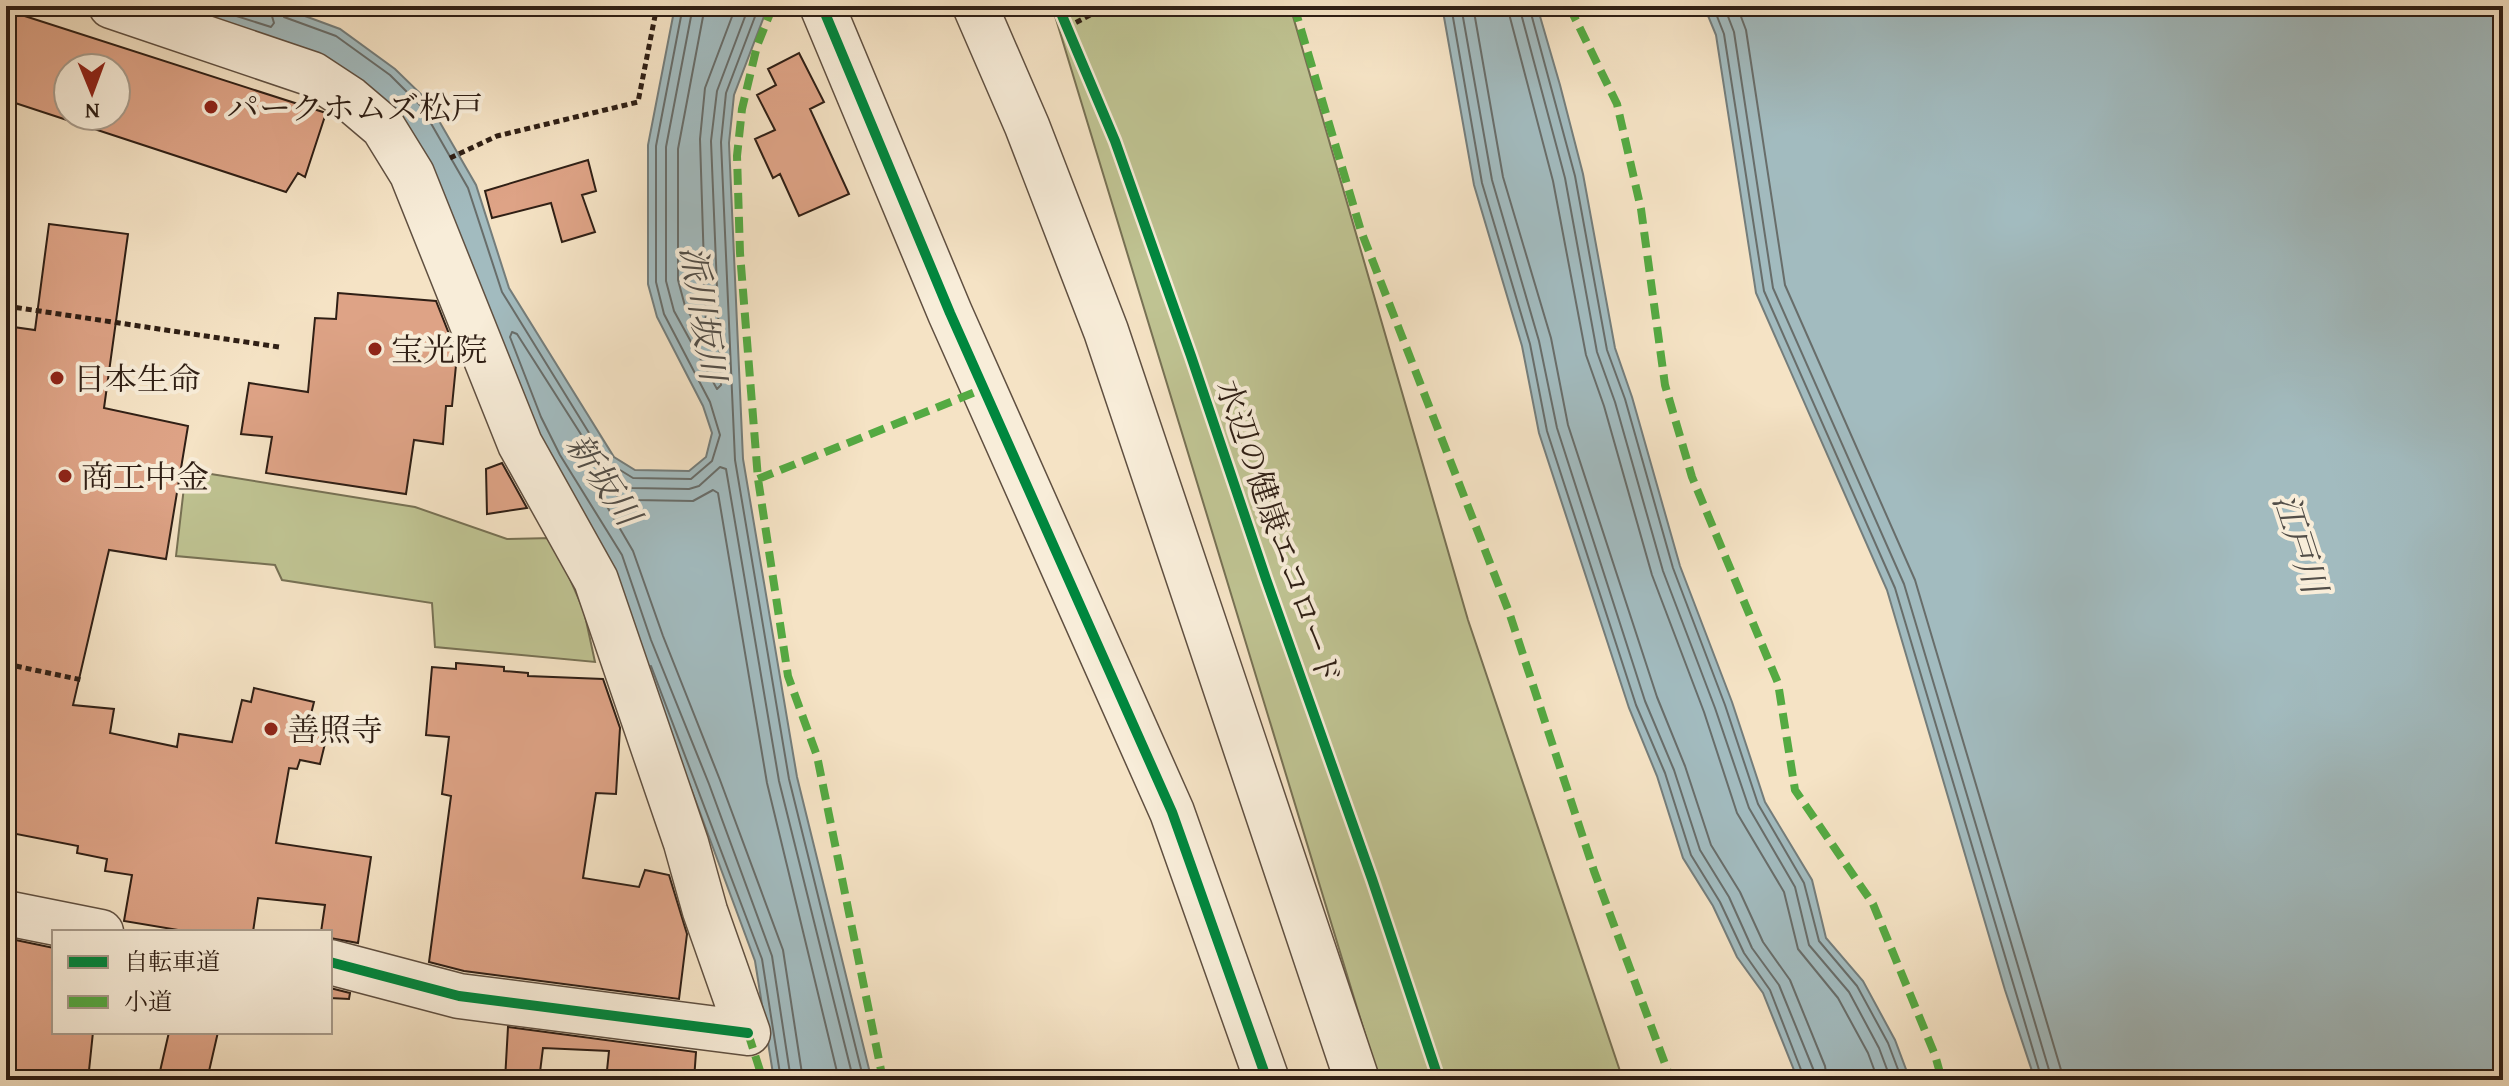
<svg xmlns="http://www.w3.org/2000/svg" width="2509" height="1086" viewBox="0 0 2509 1086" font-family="'Gentium Book Plus','Noto Serif JP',serif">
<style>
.green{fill:#bfc392;stroke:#777154;stroke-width:2}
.water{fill:#a2bbbf;stroke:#747d7b;stroke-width:2}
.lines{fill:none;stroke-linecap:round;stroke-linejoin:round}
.shore{stroke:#686d6a;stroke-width:2}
.building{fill:#dea386;stroke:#2f1f15;stroke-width:2;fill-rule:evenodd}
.minor-casing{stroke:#605041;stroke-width:47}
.path{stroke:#2f1f15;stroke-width:5;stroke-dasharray:6 4;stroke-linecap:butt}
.minor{stroke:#f8edd9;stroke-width:44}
.quiet{stroke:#54aa42;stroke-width:8;stroke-dasharray:16 8;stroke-linecap:butt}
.cycleway-casing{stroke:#f8edd9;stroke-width:15}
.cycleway{stroke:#00873e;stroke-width:10}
.poi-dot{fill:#8f2418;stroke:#f8edd9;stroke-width:3}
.labels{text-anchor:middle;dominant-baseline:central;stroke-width:8;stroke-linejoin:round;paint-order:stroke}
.poi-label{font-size:32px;fill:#2f1f15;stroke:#f8edd9;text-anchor:start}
.street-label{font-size:32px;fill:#2f1f15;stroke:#f8edd9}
.water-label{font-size:34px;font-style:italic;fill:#524e48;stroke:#f8edd9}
</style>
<rect width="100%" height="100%" fill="#f5e3c5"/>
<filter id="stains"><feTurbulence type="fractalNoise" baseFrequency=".0025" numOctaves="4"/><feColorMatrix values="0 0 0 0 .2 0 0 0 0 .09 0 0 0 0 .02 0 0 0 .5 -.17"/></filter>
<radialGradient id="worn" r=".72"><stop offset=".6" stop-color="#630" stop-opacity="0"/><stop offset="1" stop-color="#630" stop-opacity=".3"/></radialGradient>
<!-- green -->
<path class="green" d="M1052,6H1290L1468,620L1623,1080H1379Z
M186,470L415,507L507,539L552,538L584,611L595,662L435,647L432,603L282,580L275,565L176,556Z"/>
<!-- water -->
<path class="water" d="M147,6H278L340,29L395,69L427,100L476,185L509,288L614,457L635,470L689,471L706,457L712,433L703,406L657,317L648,284V145L675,6H768L734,95L729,143L743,459L797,777L869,1069L868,1080H774L755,961L692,791L634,647L408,144Z
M1442,6H1537L1560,85L1583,174L1615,348L1632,397L1680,566L1732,702L1765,802L1812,880L1826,938L1863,981L1895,1040L1910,1080H1798L1763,993L1737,957L1713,906L1683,858L1657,776L1629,708L1539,433L1522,346L1474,185Z
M1704,6H2503V1080H2035L2005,990L1887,590L1756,293L1716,35Z"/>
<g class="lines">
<!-- shore -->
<path class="shore" d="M205,6L271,27L274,23L269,6
M279,6L284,17L336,36L390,75L421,106L468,188L502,292L607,462L633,478L691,479L712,461L720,435L710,402L664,314L656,282V146L683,6
M693,6L666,147V281L674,311L717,389L721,385L711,141L717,91L749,6
M705,6L678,149V280L685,306L702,335L706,330L700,139L705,88L736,6
M759,6L726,93L721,142L735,460L789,779L861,1069V1080
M1451,6L1482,183L1530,344L1547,431L1636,705L1665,773L1691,855L1720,902L1744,953L1770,990L1805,1080
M1461,6L1492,180L1539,341L1557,428L1645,701L1674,770L1700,850L1729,897L1752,948L1779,985L1814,1071L1815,1080
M1473,6L1503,177L1551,338L1568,425L1657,697L1685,766L1711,845L1740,892L1763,942L1790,980L1825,1066L1827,1080
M1507,6L1553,181L1586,355L1604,406L1652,575L1704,712L1737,813L1784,892L1798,949L1838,998L1868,1053L1878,1080
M1519,6L1565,178L1597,352L1615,402L1663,571L1715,708L1749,808L1795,887L1809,945L1849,992L1879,1048L1891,1080
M1529,6L1575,176L1607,350L1625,399L1673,568L1725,705L1758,804L1804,883L1819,941L1857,986L1888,1043L1902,1080
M1713,6L1724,34L1764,291L1895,588L2042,1080
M1724,6L1734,32L1773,288L1904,584L2052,1080
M1737,6L1746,30L1785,285L1915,580L2064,1080
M651,666L762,959L781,1080
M791,1080L772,956L709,784L651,640L622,555L560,455L541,417L510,337L512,332L517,334L605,472L632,488L689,489L699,486L720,467L726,469L779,781L851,1070V1080
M803,1080L783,950L720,780L663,636L633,551L598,491L600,486L622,498L634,500L693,501L713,490L718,493L767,783L839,1080"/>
</g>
<!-- building -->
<path class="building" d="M6,10L326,113L305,177L298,173L286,192L6,100ZM68,68H116V116H68Z
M799,53L824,102L810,109L849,194L799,216L780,174L773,178L755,139L775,130L757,95L776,85L768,69Z
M588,160L596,191L582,195L595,232L562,242L551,203L492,218L485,191Z
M49,224L128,234L104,408L188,426L166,559L109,550L73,705L114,709L110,733L177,747L179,734L232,742L242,700L251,702L254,688L314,702L310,718L330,723L320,764L300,760L297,769L289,768L276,843L371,857L358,943L330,938V932H321L325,905L258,898L253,932H190L124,921L132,875L105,871L107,859L77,853L78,846L6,832V326L35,330Z
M338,293L436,301L453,344L452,355H457L452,406H446L443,444L414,440L406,494L266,473L272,437L241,434L249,383L308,392L315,318L336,319Z
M502,463L527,508L487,514L486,469Z
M456,663L504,667V671L528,673V676L603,679L620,728L616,794L596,793L583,878L639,887L645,870L669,875L687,934L679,999L464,971L429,962L451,796L442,794L449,737L426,735L432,667L456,669Z
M6,938L54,948V1032H93L88,1080H6Z
M330,988L350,993L349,999L330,998Z
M508,1027L696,1052L694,1080H606L609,1051L543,1048L539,1080H505Z
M169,1032H218L207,1080H158Z"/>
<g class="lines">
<defs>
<path id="minor" d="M111,6L312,74L350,99L383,127L412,174L520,444L596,580L686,843L705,911L748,1033L459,996L330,962
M822,6L950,313L1172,812L1267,1080
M975,6L1027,126L1106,331L1357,1080
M6,913L101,932"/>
</defs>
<!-- minor casing -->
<use href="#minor" class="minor-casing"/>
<!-- path -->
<path class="path" d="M1067,27L1108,6
M450,158L497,136L638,102L657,6
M6,306L279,347
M6,664L82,680"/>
<!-- minor -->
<use href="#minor" class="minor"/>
<!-- quiet -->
<path class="quiet" d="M773,6L757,46L742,109L737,156L740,253L758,479L788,676L817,756L881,1070V1080
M1294,6L1361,231L1509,612L1594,871L1671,1080
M1569,6L1617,104L1641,209L1665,385L1692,477L1778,683L1795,790L1873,904L1935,1055L1942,1080
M758,479L983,389
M748,1033L763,1080"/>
<defs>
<path id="cycleway" d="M822,6L950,313L1172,812L1267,1080
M1058,6L1115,141L1191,356L1266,579L1372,879L1439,1080
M330,962L459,996L748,1033"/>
</defs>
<!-- cycleway casing -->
<use href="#cycleway" class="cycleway-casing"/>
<!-- cycleway -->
<use href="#cycleway" class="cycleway"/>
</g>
<!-- markers -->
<g class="poi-dot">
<circle cx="211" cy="107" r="8"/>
<circle cx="375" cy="349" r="8"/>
<circle cx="57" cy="378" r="8"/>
<circle cx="65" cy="476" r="8"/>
<circle cx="271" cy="729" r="8"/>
</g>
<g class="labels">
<!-- poi labels -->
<g class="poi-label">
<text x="227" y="107">パークホムズ松戸</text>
<text x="391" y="349">宝光院</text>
<text x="73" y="378">日本生命</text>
<text x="81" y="476">商工中金</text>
<text x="287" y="729">善照寺</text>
</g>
<!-- street labels -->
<g class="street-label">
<text transform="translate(1279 532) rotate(71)">水辺の健康エコロード</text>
</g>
<!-- water labels -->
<g class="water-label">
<text transform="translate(704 313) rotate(81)">派川坂川</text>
<text transform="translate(604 479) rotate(56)">新坂川</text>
<text transform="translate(2301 543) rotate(72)">江戸川</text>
</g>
</g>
<!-- margin -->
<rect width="2509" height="1086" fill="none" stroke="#f5e3c5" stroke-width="32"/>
<rect x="8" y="8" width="2493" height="1070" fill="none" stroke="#2f1f15" stroke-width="4"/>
<rect x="16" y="16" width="2477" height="1054" fill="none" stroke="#2f1f15" stroke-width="2"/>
<!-- legend -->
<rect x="52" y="930" width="280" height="104" fill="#f8edd9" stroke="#a89b8b" stroke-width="2"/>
<rect x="68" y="956" width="40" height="12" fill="#00873e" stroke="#a89b8b" stroke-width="2"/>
<text x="124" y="970" font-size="24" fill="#2f1f15">自転車道</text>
<rect x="68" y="996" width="40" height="12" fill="#54aa42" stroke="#a89b8b" stroke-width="2"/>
<text x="124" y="1010" font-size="24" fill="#2f1f15">小道</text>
<!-- north arrow -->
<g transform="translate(92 92) rotate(179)"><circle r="38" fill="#f8edd9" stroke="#a89b8b" stroke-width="2"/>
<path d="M0-6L14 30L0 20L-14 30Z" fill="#8f2418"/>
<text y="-12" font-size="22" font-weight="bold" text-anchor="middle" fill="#2f1f15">N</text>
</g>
<rect width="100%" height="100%" filter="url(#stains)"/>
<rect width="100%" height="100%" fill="url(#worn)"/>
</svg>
